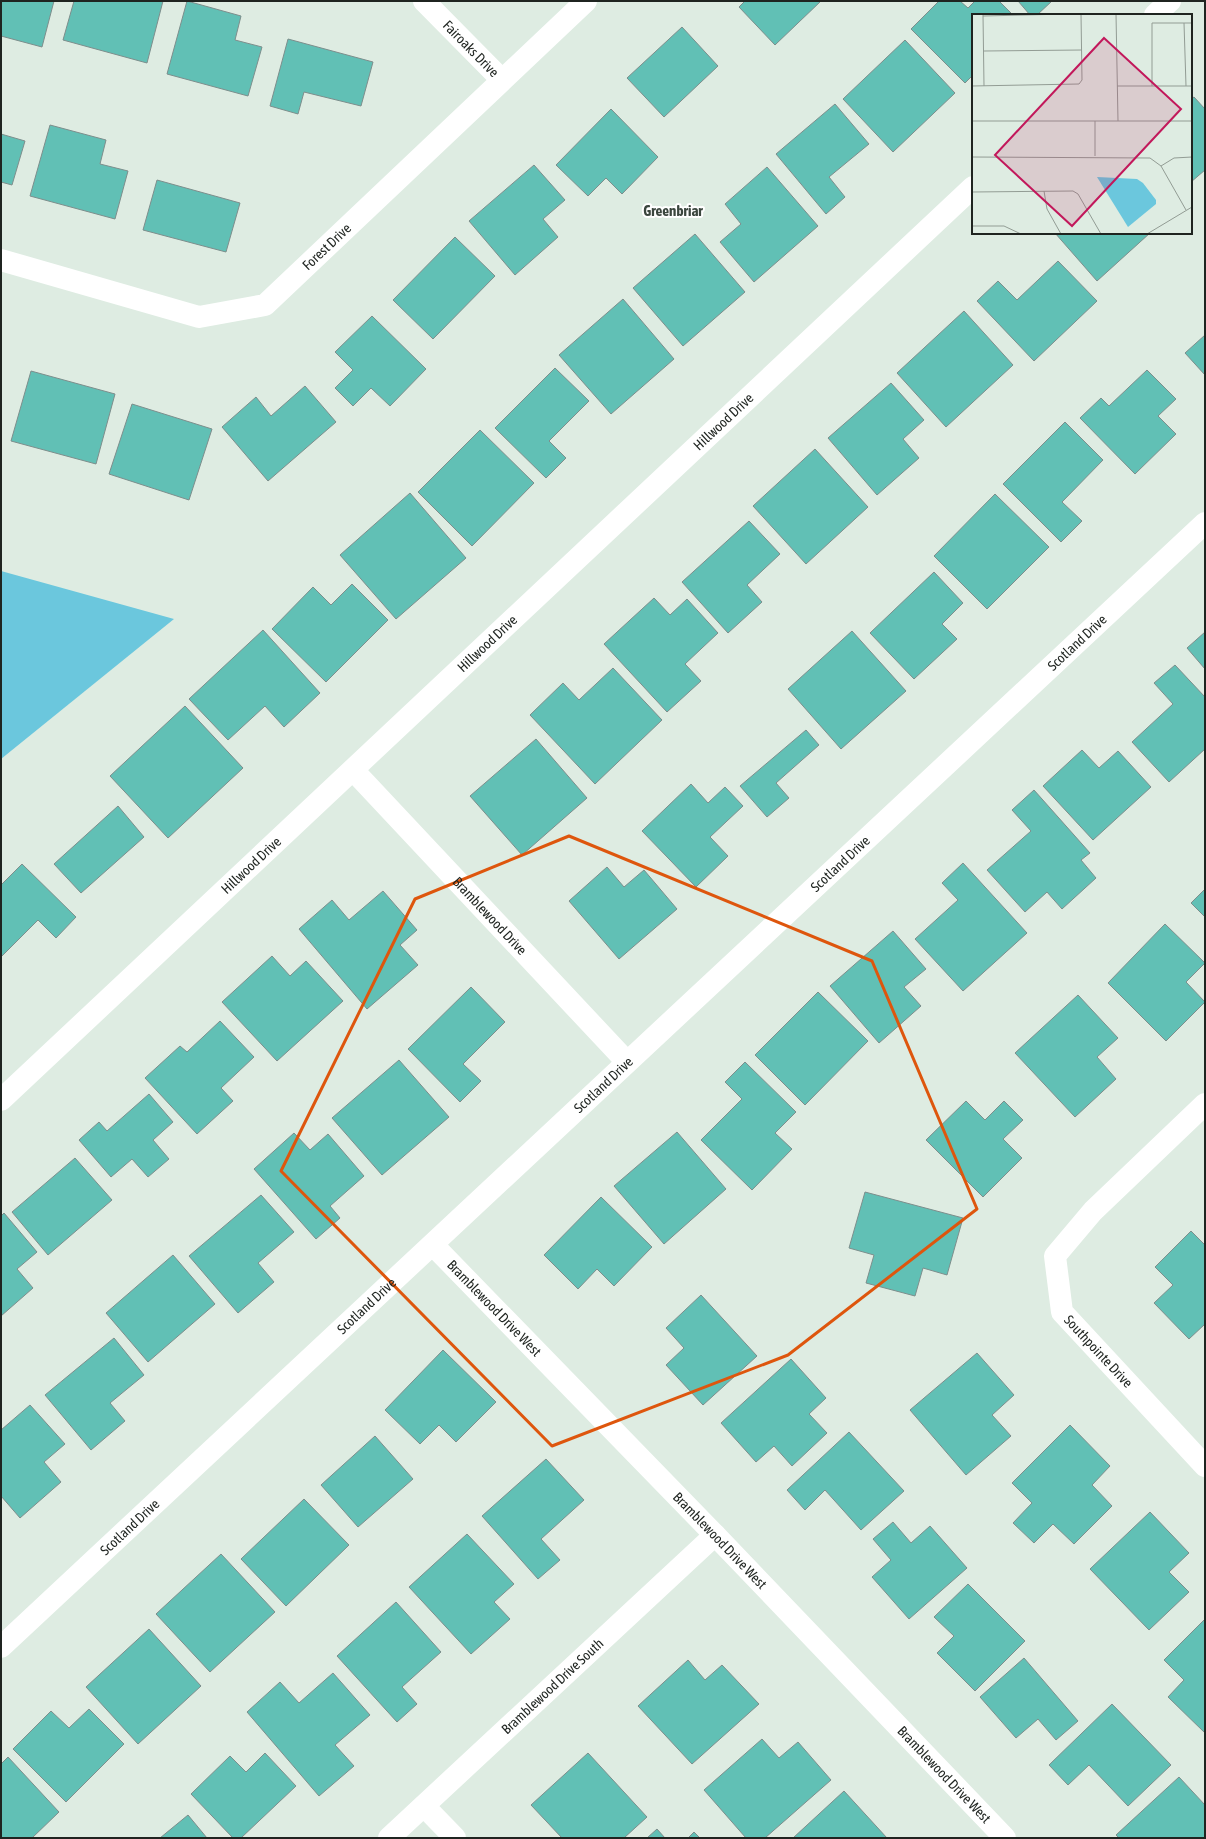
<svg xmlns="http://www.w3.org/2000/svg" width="1206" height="1839" viewBox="0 0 1206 1839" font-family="'Asap Condensed',sans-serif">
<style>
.water{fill:#6bc7dd}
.building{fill:#61c0b5;stroke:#7d8e8c}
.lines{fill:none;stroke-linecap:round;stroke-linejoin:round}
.minor{stroke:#fff;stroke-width:22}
.marked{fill:none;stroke:#de560d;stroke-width:3;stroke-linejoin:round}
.labels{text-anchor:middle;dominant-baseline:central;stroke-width:4;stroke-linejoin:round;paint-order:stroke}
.street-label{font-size:14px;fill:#1f2420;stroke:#fff}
.neighbourhood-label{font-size:15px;font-weight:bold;fill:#3b463e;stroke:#fff}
.inset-road{fill:none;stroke:#929c94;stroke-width:1}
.view{fill:#c2185b;fill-opacity:0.15;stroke:#c2185b;stroke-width:2}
.inset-edge{fill:none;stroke:#1f2420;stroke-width:2}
</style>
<rect width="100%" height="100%" fill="#deece2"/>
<!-- water -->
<path class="water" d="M1,571L174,619L1,759Z"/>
<!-- building -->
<path class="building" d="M1,1H54L42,47L1,36Z
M74,1H163L147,63L63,40Z
M187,1L241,16L235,40L262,47L248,96L167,74Z
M745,1H821L775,45L739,7Z
M939,1H960L968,8L975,1H999L1013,15H973V75L965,83L911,29Z
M1018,1H1052L1037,15H1030Z
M682,27L718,66L664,117L627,78Z
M288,39L373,62L361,106L304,92L298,114L270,106Z
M905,40L955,93L893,152L843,99Z
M1194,97L1205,109V170L1191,182V99Z
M835,104L869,144L829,177L845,197L826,214L776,154Z
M611,109L658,157L622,194L606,178L588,196L556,165Z
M50,125L106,140L100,164L128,171L115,219L30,196Z
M1,134L25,141L12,185L1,182Z
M534,165L565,200L543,219L558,237L515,275L469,221Z
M767,167L818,226L754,282L720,242L741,224L725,204Z
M157,180L240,203L226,252L143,230Z
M1055,233H1150L1097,281Z
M695,234L745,292L683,346L633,288Z
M455,237L495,276L433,339L393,300Z
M1058,261L1097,301L1034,361L977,301L998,281L1017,300Z
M623,299L674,359L611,414L559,355Z
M964,311L1013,365L946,427L897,373Z
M372,316L426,369L390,406L371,388L353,406L335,388L353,370L335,352Z
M1205,335V375L1185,353Z
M555,368L589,401L549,441L566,458L546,478L495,428Z
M1147,370L1176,399L1158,416L1176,434L1135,474L1080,418L1101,398L1109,406Z
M31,371L115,394L96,464L11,441Z
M891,383L924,420L903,439L919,458L877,495L828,438Z
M305,386L336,422L268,481L222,427L256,397L271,416Z
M132,404L212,429L189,500L109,474Z
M1065,422L1103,460L1062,502L1082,521L1061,542L1003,484Z
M480,430L534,483L472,546L418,492Z
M815,449L868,507L806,564L753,506Z
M410,493L466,558L396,619L340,555Z
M995,494L1049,547L987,609L934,556Z
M749,521L780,554L747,585L762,602L728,633L682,582Z
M934,572L963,603L942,624L957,639L914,679L870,633Z
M352,584L388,620L326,682L272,629L313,587L331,605Z
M654,598L670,615L687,599L718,633L685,664L701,681L667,712L604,644Z
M263,630L320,693L284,727L265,706L228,740L189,699Z
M852,631L906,691L841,749L788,689Z
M1205,632V669L1187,648Z
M1175,665L1205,697V749L1169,782L1132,742L1173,704L1154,683Z
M613,668L662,720L595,784L530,715L563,683L579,700Z
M185,706L243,768L168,838L110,776Z
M806,730L819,745L776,783L789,798L767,817L740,786Z
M536,739L587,798L522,855L470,796Z
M1082,750L1099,768L1118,751L1151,787L1093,840L1043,786Z
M691,784L708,803L725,787L743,806L710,837L728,856L696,887L642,831Z
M1034,790L1090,853L1081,860L1096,878L1062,909L1047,892L1025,912L987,870L1031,831L1012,810Z
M118,806L144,837L81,893L54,864Z
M963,863L1027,933L963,991L915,939L958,900L942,883Z
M22,864L76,917L56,938L38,920L1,957V885Z
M607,867L624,887L644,870L677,909L619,959L569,901Z
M1205,889V917L1191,903Z
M383,891L417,930L400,945L418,965L367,1009L299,929L332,900L349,920Z
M1165,924L1205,963L1186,982L1205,1002L1166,1041L1108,983Z
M893,931L926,969L904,987L921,1006L879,1043L830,986Z
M272,956L290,976L306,961L343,1001L277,1061L222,1002Z
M471,987L505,1022L463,1064L481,1081L460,1102L408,1049Z
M818,992L868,1041L805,1105L755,1055Z
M1078,995L1118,1038L1097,1057L1116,1079L1075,1117L1015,1053Z
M220,1021L254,1057L221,1088L233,1101L197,1134L145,1078L180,1046L187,1052Z
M399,1060L449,1117L382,1175L332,1118Z
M745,1062L796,1112L775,1133L792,1149L752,1190L701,1140L742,1099L725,1082Z
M149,1094L173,1122L153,1140L169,1159L148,1177L132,1159L111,1177L79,1140L99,1122L107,1131Z
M966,1101L985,1120L1004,1101L1023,1120L1003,1139L1022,1158L983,1197L926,1140Z
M677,1132L726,1189L664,1244L614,1186Z
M294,1133L310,1150L328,1134L364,1176L330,1206L340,1218L316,1239L254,1169Z
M75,1158L112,1200L48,1255L12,1212Z
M865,1192L963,1218L947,1275L923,1268L915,1296L866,1283L874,1255L849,1248Z
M261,1195L294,1232L258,1263L274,1282L238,1313L189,1256Z
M601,1197L652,1247L614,1286L597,1269L578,1289L544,1255Z
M4,1213L37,1252L17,1269L33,1288L1,1316V1216Z
M1191,1231L1205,1245V1324L1189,1339L1154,1303L1173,1285L1155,1267Z
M173,1255L215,1304L148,1362L106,1313Z
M701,1295L757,1356L703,1405L666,1365L684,1348L666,1328Z
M114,1338L144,1375L110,1403L125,1421L91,1450L45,1395Z
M443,1350L496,1402L456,1442L439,1425L420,1444L385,1410Z
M977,1353L1014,1395L992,1415L1011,1436L966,1475L910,1410Z
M791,1359L826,1398L809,1414L827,1433L792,1466L774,1446L756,1462L721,1423Z
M30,1405L65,1444L44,1462L61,1482L20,1518L1,1496V1430Z
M1070,1425L1110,1466L1092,1485L1112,1506L1074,1544L1053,1524L1034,1543L1013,1523L1032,1503L1012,1483Z
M849,1432L904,1491L861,1530L825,1490L805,1510L787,1490Z
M375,1436L413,1479L358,1527L321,1485Z
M546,1459L584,1500L541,1539L560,1560L538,1579L482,1516Z
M304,1499L349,1545L286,1606L241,1559Z
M1150,1512L1189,1553L1169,1572L1189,1592L1149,1630L1090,1569Z
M893,1522L911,1543L930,1526L967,1568L909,1619L872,1577L891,1560L873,1539Z
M467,1534L514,1584L494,1602L510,1619L471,1654L409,1587Z
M221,1554L275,1612L210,1672L156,1614Z
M968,1584L1025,1641L975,1691L937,1653L954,1636L934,1617Z
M396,1602L441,1652L402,1687L417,1704L397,1722L337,1656Z
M1205,1619V1733L1168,1697L1184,1680L1164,1660Z
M149,1629L201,1686L138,1744L86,1687Z
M1024,1658L1078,1721L1056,1740L1038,1719L1016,1738L980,1697Z
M688,1660L705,1680L722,1665L759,1704L692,1764L638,1706Z
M333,1673L370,1715L335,1745L354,1766L319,1796L247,1712L280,1682L299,1703Z
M1112,1704L1171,1765L1128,1806L1089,1765L1068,1785L1049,1765Z
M89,1709L124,1744L66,1802L13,1749L51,1711L69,1728Z
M762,1739L779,1758L798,1742L831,1780L765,1838H746L704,1790Z
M265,1753L296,1786L241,1838H233L191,1794L230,1756L246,1772Z
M588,1753L647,1817L624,1838H562L531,1805Z
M8,1757L59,1812L32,1838H1V1764Z
M1179,1777L1205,1805V1838H1119L1116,1835Z
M844,1791L887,1838H793Z
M188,1815L207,1838H160Z
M657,1829L665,1838H647Z
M694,1832L700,1838H688Z"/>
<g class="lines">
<!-- minor -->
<g class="minor">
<path id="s1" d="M424,1L502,80"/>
<path d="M1155,15L1170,1"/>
<path id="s2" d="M1,260L199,317L265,305L586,1"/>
<path id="s3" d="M353,770L627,1062"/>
<path id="s4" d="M1,1100L973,187"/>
<path id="s5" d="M1205,1104L1093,1211L1055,1256L1062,1312L1205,1466"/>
<path id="s6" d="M433,1245L715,1535L1005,1838"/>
<path id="s7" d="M1,1647L1205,523"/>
<path d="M424,1806L455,1838"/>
<path id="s8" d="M389,1838L715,1535"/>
</g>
</g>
<!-- marked area -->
<path class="marked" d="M569,836L872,961L977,1209L788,1355L552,1446L281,1171L415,899Z"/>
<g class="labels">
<!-- street labels -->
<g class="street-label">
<text stroke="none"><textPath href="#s1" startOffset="67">Fairoaks Drive</textPath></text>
<text stroke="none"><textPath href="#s2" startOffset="358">Forest Drive</textPath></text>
<text stroke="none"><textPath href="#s4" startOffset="991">Hillwood Drive</textPath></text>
<text stroke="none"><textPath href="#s4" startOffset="667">Hillwood Drive</textPath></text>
<text stroke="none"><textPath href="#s7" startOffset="1472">Scotland Drive</textPath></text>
<text stroke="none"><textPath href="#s7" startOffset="1148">Scotland Drive</textPath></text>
<text stroke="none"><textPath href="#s4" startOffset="343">Hillwood Drive</textPath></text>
<text stroke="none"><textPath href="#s3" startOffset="200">Bramblewood Drive</textPath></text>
<text stroke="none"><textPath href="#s7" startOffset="824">Scotland Drive</textPath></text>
<text stroke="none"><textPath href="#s7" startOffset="500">Scotland Drive</textPath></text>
<text stroke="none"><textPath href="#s6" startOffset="88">Bramblewood Drive West</textPath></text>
<text stroke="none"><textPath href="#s5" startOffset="324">Southpointe Drive</textPath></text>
<text stroke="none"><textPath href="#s7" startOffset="176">Scotland Drive</textPath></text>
<text stroke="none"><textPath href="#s6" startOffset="412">Bramblewood Drive West</textPath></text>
<text stroke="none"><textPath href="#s8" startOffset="223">Bramblewood Drive South</textPath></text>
<text stroke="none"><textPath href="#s6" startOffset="736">Bramblewood Drive West</textPath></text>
</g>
<!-- neighbourhood labels -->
<g class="neighbourhood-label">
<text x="673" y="210">Greenbriar</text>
</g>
</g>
<!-- overview -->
<g transform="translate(972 14)">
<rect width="220" height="220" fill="#deece2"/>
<path d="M125,163L165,165L171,169L184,186V190L156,213Z" fill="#6bc7dd"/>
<path class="inset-road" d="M144,0L146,107M11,1L12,72M11,2L95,0M212,9L214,72M12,37L110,36M0,72L107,70L110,66L109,0M145,72H220M180,72V9H220M0,107H220M123,107V142M0,143L178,144L189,152L214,196M189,152L202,144L220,143M72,177L75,195L89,220M0,178L101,177L106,180L129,220M0,212H32L49,220M175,220L220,193"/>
<path class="view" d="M132,24L209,95L100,212L23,141Z"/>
<rect width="220" height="220" class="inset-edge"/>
</g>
<!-- border -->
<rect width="1206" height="1839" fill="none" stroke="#1f2420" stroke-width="4"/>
</svg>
